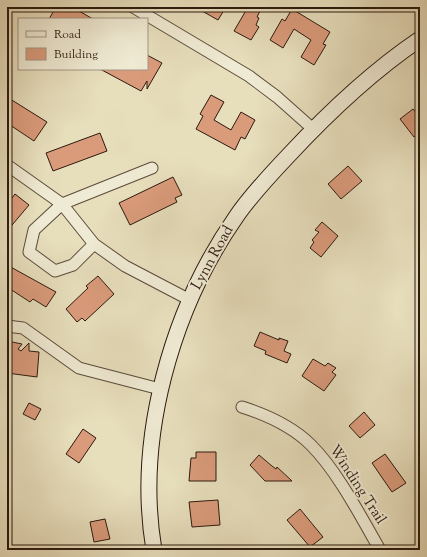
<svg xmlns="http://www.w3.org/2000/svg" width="427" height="557" viewBox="0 0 427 557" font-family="'Sorts Mill Goudy',serif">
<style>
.building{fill:#da9b7b;stroke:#2c190f}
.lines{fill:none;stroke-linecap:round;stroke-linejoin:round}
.street-casing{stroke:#5b4a3a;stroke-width:13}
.secondary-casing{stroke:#2c190f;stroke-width:17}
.street{stroke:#efead3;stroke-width:11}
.secondary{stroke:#efead3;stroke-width:15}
.labels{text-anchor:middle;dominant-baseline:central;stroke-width:4;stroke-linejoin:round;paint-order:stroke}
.street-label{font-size:15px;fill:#2c190f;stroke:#efead3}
</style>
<rect width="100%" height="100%" fill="#e7debc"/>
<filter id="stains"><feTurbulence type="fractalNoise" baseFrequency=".005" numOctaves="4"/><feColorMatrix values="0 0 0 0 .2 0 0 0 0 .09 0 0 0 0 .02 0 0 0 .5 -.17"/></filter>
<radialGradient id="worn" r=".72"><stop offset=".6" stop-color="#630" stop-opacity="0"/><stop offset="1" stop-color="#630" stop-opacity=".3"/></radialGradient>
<!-- building -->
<path class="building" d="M56,7H72L93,19H49Z
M195,7H226L218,20Z
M248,7H262L257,17L259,18L256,25L259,27L251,40L234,31Z
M292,9L330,32L323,44L326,45L314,65L301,57L311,40L294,29L283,48L270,40L282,19L285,21Z
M147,55L162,63L147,89V81L141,91L100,69H147Z
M211,95L224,102L214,120L231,130L241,112L255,120L245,139L241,137L235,150L196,129L203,116L200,114Z
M7,97L47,122L34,141L7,123Z
M413,109L420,117V132L414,137L400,119Z
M100,133L107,151L53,171L46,153Z
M348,166L362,181L341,199L328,184Z
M173,177L182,195L175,198L177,202L130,225L119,203Z
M15,194L29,205L7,231V195L12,198Z
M322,222L338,236L321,257L310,248L314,242L312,240L319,232L315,230Z
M7,265L56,292L46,307L33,299L30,302L7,287Z
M98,276L114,294L85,321L82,318L77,322L66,309L88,288L86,286Z
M260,332L279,340V338L288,341L284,351L291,354L287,363L265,354L266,351L254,346Z
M7,341L22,344L18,349L21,351L29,343V351L39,352L37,377L7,373Z
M313,359L325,366L328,363L336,368L332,372L336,375L324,391L302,376Z
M29,403L41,409L35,420L23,414Z
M364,412L375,425L360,438L349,426Z
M83,429L96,438L79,463L66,454Z
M196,452H216V481H189L191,458H196Z
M385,454L406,483L392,492L372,463Z
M259,455L272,466L276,469L277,467L292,481H265L250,465Z
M218,500L220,525L192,527L189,502Z
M300,509L323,537L310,547L287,520Z
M105,519L110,539L94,542L90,522Z"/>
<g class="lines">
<defs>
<path id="street" d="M133,7L249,76L277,97L313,129
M7,165L62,204L94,244L125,266L190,300
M94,244L73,265L55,271L29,252L34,230L62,204L152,168
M7,326L23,328L79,368L160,389
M242,407C267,415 292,426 311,445C338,472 361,517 380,550"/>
<path id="secondary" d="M154,550C135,438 172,309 236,217C251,195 270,175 288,156C328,113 371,72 420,39"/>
</defs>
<!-- street casing -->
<use href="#street" class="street-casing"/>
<!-- secondary casing -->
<use href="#secondary" class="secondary-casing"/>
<!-- street -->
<use href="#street" class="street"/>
<!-- secondary -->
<use href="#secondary" class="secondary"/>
</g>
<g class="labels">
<!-- street labels -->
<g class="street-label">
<text transform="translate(213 258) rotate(-61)">Lynn Road</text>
<text transform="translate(357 485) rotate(57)">Winding Trail</text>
</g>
</g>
<!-- margin -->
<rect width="427" height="557" fill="none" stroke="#e7debc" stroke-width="24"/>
<rect x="8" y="8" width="411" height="541" fill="none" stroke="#2c190f" stroke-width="2"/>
<rect x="12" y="12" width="403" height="533" fill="none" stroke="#2c190f"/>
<!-- legend -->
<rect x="18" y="18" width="130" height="52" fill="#efead3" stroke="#a19685"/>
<rect x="26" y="31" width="20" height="6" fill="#efead3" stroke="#a19685"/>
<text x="54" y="38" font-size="12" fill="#2c190f">Road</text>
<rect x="26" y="48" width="20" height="12" fill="#da9b7b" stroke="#a19685"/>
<text x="54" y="58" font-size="12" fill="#2c190f">Building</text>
<rect width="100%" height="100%" filter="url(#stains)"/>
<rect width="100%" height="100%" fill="url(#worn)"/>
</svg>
